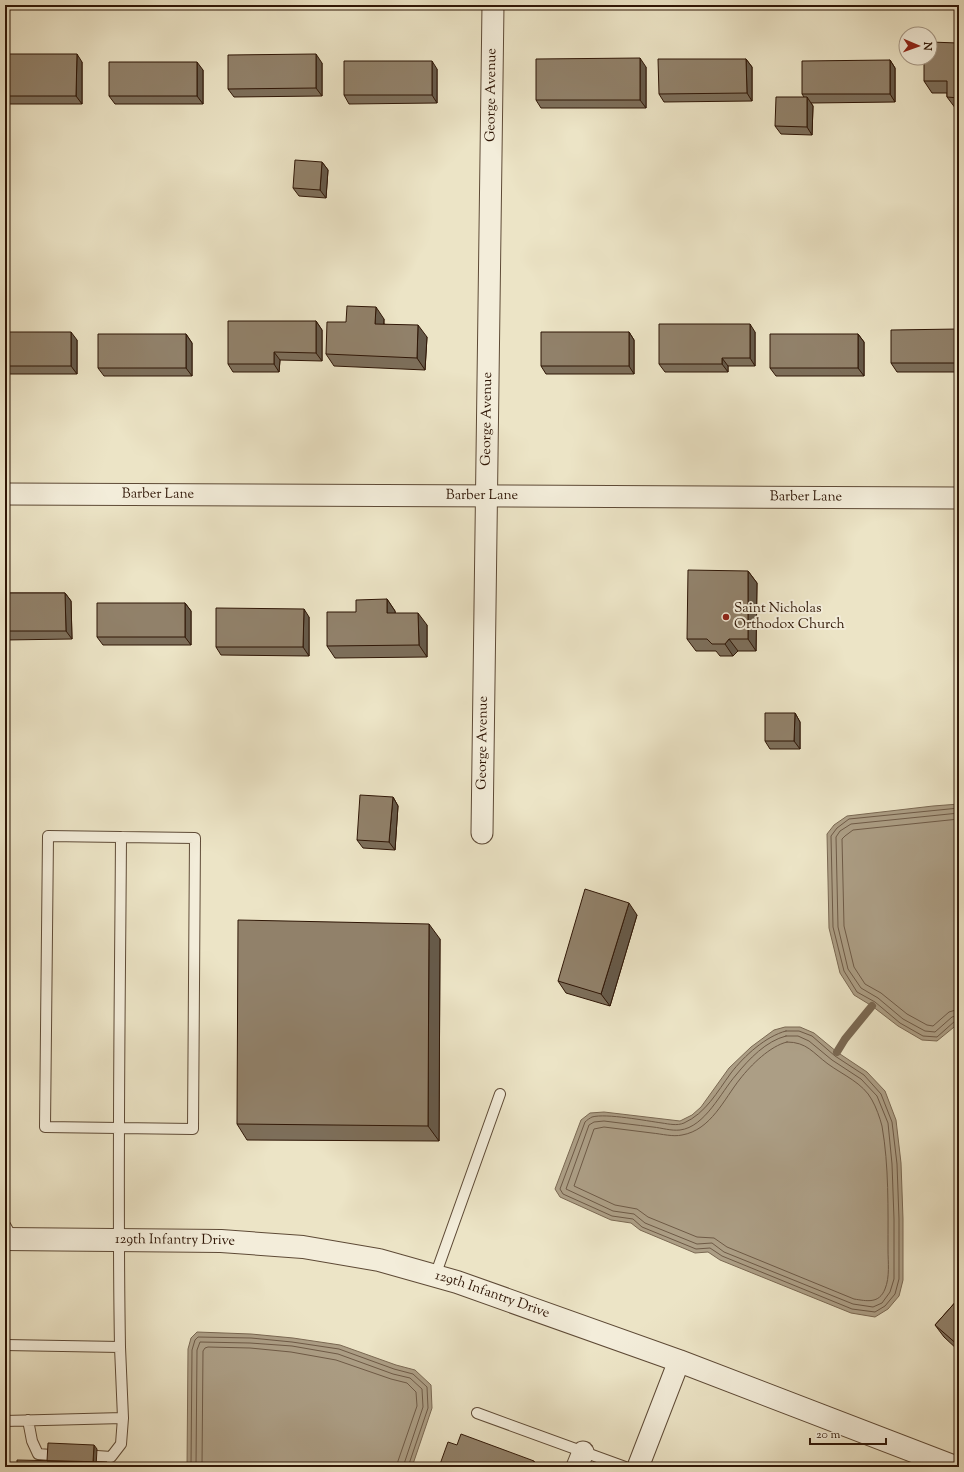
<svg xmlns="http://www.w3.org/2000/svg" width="964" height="1472" viewBox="0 0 964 1472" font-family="'Sorts Mill Goudy',serif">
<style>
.water{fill:#ac9e85;stroke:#7a6852}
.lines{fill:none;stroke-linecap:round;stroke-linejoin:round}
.shore{stroke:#6e5a46;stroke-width:1}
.stream{stroke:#7a6852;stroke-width:8}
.service-casing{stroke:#5e4a36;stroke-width:12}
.minor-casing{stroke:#5e4a36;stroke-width:23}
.tertiary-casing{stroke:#5e4a36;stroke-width:24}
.service{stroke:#f3edda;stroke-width:10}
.minor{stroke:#f3edda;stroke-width:21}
.tertiary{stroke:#f3edda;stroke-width:22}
.wall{fill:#7d6f5b;stroke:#2f1606}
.shaded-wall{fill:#665a4a;stroke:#2f1606}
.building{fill:#91816a;stroke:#2f1606}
.poi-dot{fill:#8f2418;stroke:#f3edda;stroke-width:1.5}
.labels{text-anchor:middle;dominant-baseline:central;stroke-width:4;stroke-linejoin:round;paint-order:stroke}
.street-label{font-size:14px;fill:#2f1606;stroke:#f3edda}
.poi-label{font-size:14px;fill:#2f1606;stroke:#f3edda;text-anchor:start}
</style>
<rect width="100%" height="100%" fill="#ece4c6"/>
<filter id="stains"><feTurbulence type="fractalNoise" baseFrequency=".005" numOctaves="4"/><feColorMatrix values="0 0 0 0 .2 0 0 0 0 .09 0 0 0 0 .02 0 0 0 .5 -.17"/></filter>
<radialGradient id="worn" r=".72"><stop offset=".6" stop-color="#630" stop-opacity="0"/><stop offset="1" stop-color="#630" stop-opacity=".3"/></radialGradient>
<!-- water -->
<path class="water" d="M959,804V1023L937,1041L922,1040L898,1026L872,1006L854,995L840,973L829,928L827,834L834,825L847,816L933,806Z
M785,1027H800L814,1033L837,1052L867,1072L885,1091L896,1120L901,1163L903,1219V1280L899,1296L888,1309L875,1317L851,1313L720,1260L708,1252L695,1253L640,1230L631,1223L611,1220L560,1197L555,1189L581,1120L590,1113L604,1112L680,1121L692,1115L701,1107L729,1068L751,1047L774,1030Z
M197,1332L251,1334L293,1338L340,1345L396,1365L415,1370L431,1385L432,1408L412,1467H187L188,1349L191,1338Z"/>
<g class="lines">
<!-- shore -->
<path class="shore" d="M959,808L849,819L837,828L831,836L833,927L844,971L857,992L875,1002L900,1023L923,1036L937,1037L955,1021L959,1020
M959,813L851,824L840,831L836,837L838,927L848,969L861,988L878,998L903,1019L925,1031L935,1032L952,1017L959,1015
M959,819L853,830L845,836L842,839L844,926L854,967L865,984L881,993L907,1014L927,1025L933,1026L949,1012L959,1009
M786,1031H799L812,1036L835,1056L864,1075L881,1094L892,1122L897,1164L899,1219V1279L895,1294L885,1306L875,1312L852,1309L722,1256L710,1248L696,1249L642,1227L633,1219L612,1216L563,1194L560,1189L585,1122C587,1120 590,1118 592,1117C606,1113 647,1121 662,1123C669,1124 677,1126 684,1123C706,1113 717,1092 731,1073C744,1056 766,1036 786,1031Z
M786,1036H798L809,1041L832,1060L861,1079L877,1096L888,1123L892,1164L894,1219V1279L890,1292L882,1303L873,1307L853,1304L724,1252L712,1243L697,1244L645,1223L634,1214L613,1211L566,1189L589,1125L594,1122L604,1121C620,1123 636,1125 653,1127C662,1128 671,1131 680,1130C705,1127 721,1092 736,1075C749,1059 766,1041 786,1036Z
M787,1042C807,1042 813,1053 828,1064C843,1075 863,1083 872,1100C876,1107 880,1118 882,1126C889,1166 888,1209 888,1250C888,1262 890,1277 885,1289C879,1304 867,1301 854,1299L727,1247L714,1238L697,1237L648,1217L637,1209L615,1205L574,1186L594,1129L604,1127C620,1129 636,1131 652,1133C662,1134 673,1137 682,1135C711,1130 724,1099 740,1079C751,1065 770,1046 787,1042Z
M191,1467L192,1350L195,1340L198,1337L251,1338L292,1342L339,1349L394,1369L413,1374L427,1387L428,1408L408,1467
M196,1467L197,1350L200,1342L250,1343L292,1346L338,1354L393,1374L410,1378L422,1389L423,1407L403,1467
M202,1467L203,1351L205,1348L208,1347L250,1348L291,1352L336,1360L391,1379L407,1383L416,1392L417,1406L398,1461L397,1467"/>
<!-- stream -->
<path class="stream" d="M837,1052L845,1039L872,1006"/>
<defs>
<path id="service" d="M5,1225L13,1239
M435,1276L500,1094
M5,1345L120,1347C117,1177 120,1007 121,837L48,836L45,1127L193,1129L195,838L121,837
M477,1413L625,1467
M28,1420L32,1441L38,1454L51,1455
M5,1421L123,1418
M97,1456L111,1457L121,1444L123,1418L120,1347"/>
<g id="minor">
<path id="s1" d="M5,494L959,498"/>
<path id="s2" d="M482,833L493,5"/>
<path d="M577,1467L583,1452"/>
<path d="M638,1467L679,1361"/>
</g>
<g id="tertiary">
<path id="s3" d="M5,1239L221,1241L303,1247L379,1260L457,1282L679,1361L955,1467"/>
</g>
</defs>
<!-- service casing -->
<use href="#service" class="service-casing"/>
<!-- minor casing -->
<use href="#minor" class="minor-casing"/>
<!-- tertiary casing -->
<use href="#tertiary" class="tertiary-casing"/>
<!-- service -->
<use href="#service" class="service"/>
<!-- minor -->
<use href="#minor" class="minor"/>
<!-- tertiary -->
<use href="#tertiary" class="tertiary"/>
</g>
<!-- wall -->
<path class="wall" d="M959,27V109H956L947,97V93H932L924,81L958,43Z
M5,54L82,62V104H5Z
M746,59L752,67V101L664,102L659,94Z
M890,60L895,68V102L811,103L813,106L812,135L781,134L775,126L804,97L802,94Z
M322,63V96L234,97L228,89Z
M646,67V108H541L536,100Z
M437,69V103L349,104L344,95Z
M203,70V104H115L109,96Z
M322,162L328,170L326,198L299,196L293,188Z
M384,319V324L427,337L425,370L334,366L326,354L346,322Z
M316,321L322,330V361L280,360L279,372H233L228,364Z
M959,329V372H897L891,363Z
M5,332L77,340V374H5Z
M629,332L634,340V374H546L541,366Z
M755,332V366H728V372H665L659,364Z
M186,334L192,343V376H104L98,368Z
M858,334L864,342V376H776L770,368Z
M748,571L757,583L756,651H738L733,656H720L716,651H696L687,639Z
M5,593H65L71,601L72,639L5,640Z
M387,599L395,611V613L427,625V657L335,658L327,646L356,612Z
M185,603L191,611V645H103L97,637Z
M309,617V656L221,655L216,647Z
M795,713L800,722V749H770L765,741Z
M393,797L398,806L395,850L363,848L357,840Z
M637,915L610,1006L566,993L558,981Z
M440,939L439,1141L247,1140L237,1124Z
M959,1298V1351L944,1337L935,1325Z"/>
<!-- shaded-wall -->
<path class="shaded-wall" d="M77,54L82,62V104L76,96Z
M316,54L322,63V96L316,88Z
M640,58L646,67V108L640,100Z
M746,59L752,67V101L747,93Z
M890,60L895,68V102L890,94Z
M432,61L437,69V103L432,95Z
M197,62L203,70V104L197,96Z
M807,97L813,106L812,135L807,127Z
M322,162L328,170L326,198L320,190Z
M376,307L384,319L383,336L375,324Z
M316,321L322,330V361L316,353Z
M750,324L755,332V366L750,358Z
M418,325L427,337L425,370L417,358Z
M71,332L77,340V374L71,366Z
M629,332L634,340V374L629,366Z
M186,334L192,343V376L186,368Z
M858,334L864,342V376L858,368Z
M274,352L280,360L279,372L274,364Z
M722,358L728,366V372L722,364Z
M748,571L757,583L756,651L748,639Z
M65,593L71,601L72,639L66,631Z
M387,599L395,611L396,625L387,613Z
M185,603L191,611V645L185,637Z
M304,609L309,617V656L303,647Z
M418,613L427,625V657L419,645Z
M729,639L738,651L733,656L725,644Z
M795,713L800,722V749L794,741Z
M393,797L398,806L395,850L389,842Z
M629,903L637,915L610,1006L601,994Z
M429,924L440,939L439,1141L428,1126Z
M94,1445L97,1449L96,1467H93Z
M534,1461L538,1467H532Z
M107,1462L110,1467H107Z"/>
<!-- building -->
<path class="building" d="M958,27H959V98L947,97V81H924V58H930V42L958,43Z
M5,54H77L76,96H5Z
M316,54V88L228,89V55Z
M640,58V100H536V59Z
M658,59H746L747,93L659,94Z
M890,60V94H802V61Z
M344,61H432V95H344Z
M109,62H197V96H109Z
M776,97H807V127L775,126Z
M295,160L322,162L320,190L293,188Z
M347,306L376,307L375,324L418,325L417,358L326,354L327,322H346Z
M228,321H316V353L274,352V364H228Z
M659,324H750V358H722V364H659Z
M959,329V363H891V330Z
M5,332H71V366H5Z
M541,332H629V366H541Z
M98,334H186V368H98Z
M770,334H858V368H770Z
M688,570L748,571V639H729L725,644H712L707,639H687Z
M5,593H65L66,631H5Z
M387,599V613H418L419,645L327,646V612H356V600Z
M97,603H185V637H97Z
M216,608L304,609L303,647H216Z
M765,713H795L794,741H765Z
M360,795L393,797L389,842L357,840Z
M585,889L629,903L601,994L558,981Z
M238,920L429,924L428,1126L237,1124Z
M959,1298V1346L935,1325Z
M461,1434L534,1461L532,1467H439L448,1442L457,1445Z
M48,1443L94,1445L93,1462L47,1461Z
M17,1460L107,1462V1467H17Z"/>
<!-- markers -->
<circle class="poi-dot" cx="726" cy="617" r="4"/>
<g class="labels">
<!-- street labels -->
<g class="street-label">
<text stroke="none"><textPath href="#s2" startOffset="738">George Avenue</textPath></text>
<text stroke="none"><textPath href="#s2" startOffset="414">George Avenue</textPath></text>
<text stroke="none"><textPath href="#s1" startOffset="153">Barber Lane</textPath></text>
<text stroke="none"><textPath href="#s1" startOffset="477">Barber Lane</textPath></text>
<text stroke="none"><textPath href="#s1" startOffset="801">Barber Lane</textPath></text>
<text stroke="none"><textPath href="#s2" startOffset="90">George Avenue</textPath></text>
<text stroke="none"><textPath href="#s3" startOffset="170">129th Infantry Drive</textPath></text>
<text stroke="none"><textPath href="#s3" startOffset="494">129th Infantry Drive</textPath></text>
</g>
<!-- poi labels -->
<g class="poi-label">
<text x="734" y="609">Saint Nicholas<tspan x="734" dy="16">Orthodox Church</tspan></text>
</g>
</g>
<!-- margin -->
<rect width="964" height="1472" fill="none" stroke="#ece4c6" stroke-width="20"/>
<rect x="6" y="6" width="952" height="1460" fill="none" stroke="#2f1606" stroke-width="2"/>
<rect x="10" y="10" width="944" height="1452" fill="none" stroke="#2f1606"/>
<!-- north arrow -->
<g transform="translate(918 46) rotate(92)"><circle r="19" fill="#f3edda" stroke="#a59785"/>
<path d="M0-3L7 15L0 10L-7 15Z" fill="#8f2418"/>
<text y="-6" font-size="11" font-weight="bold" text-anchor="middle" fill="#2f1606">N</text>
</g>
<!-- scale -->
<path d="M810 1438v6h76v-6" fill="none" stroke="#2f1606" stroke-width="2"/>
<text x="816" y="1438" font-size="12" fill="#2f1606" stroke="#f3edda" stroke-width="3" paint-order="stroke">20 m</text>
<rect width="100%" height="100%" filter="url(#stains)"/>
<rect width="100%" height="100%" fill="url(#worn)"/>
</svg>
